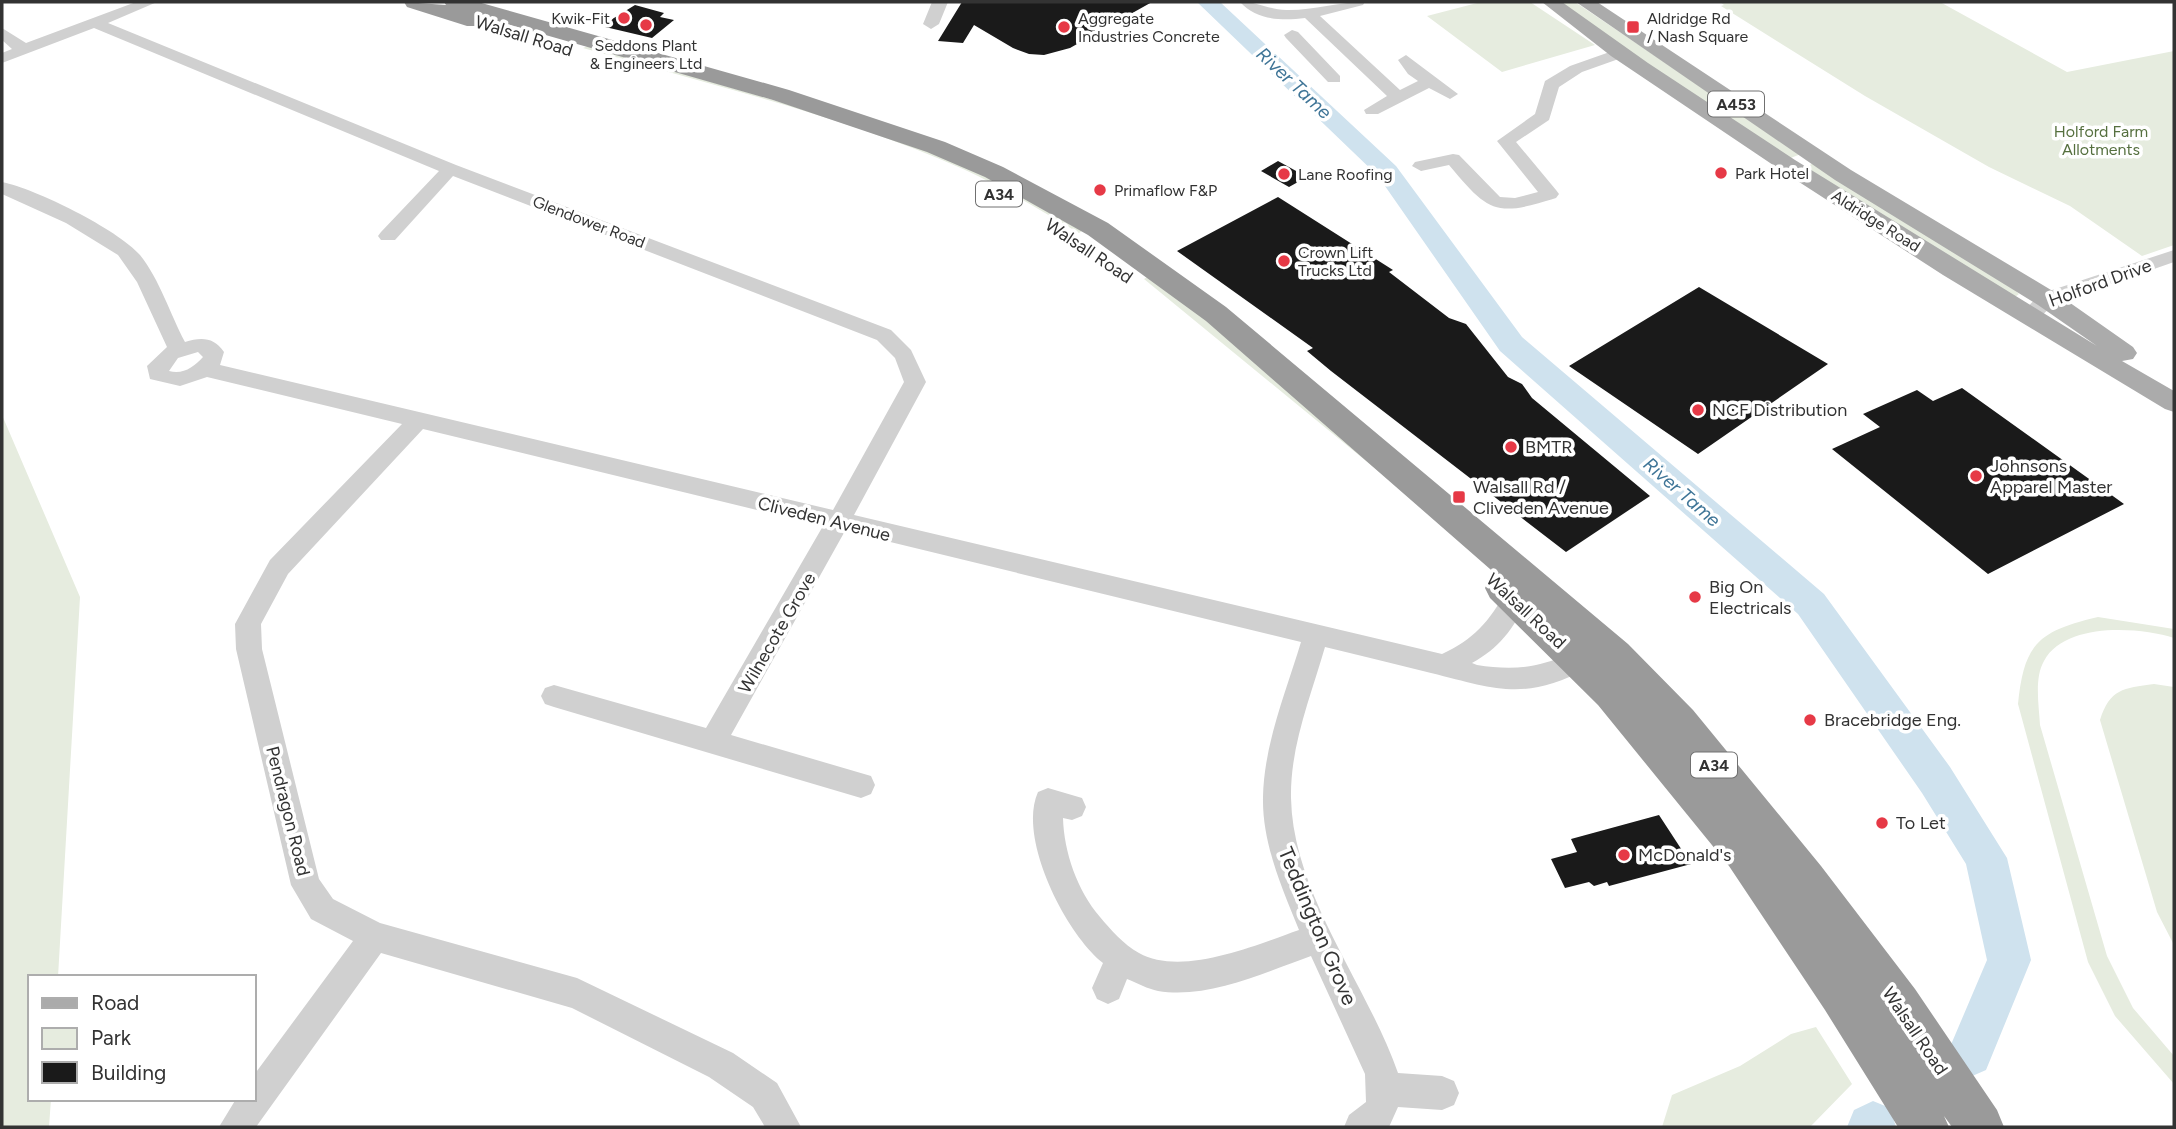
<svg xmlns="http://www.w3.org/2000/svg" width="2176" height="1129" viewBox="0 0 2176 1129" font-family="Figtree,sans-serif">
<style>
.green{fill:#e6ecdf}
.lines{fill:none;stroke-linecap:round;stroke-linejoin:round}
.river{fill:#cfe2ee;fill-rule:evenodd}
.building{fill:#1a1a1a}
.minor{fill:#d0d0d0;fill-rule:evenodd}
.major{fill:#ababab;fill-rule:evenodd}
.highway{fill:#9a9a9a;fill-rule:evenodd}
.poi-dot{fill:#e63946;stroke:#fff;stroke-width:2.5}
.labels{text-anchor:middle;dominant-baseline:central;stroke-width:7;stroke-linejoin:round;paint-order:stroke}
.far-poi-label{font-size:16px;fill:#333;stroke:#fff;text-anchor:start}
.shield{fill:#fff;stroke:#707070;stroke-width:2}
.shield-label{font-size:16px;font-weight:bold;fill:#333}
.far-park-label{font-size:16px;fill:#56703f;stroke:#fff}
.far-street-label{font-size:16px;fill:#333;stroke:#fff}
.street-label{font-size:18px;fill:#333;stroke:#fff}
.poi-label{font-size:18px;fill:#333;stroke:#fff;text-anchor:start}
.water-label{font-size:19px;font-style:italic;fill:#3f7597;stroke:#fff}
.near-street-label{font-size:21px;fill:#333;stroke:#fff}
</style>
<rect width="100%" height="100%" fill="#fff"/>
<!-- green -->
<path class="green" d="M1481,2H1530L1595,45L1502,72L1427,16Z
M1559,2H1575L1801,154L1788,159L1583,23Z
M1720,2H1940L2067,72L2174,51V245L2142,256L2070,206L1989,167L1865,96L1721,6L1724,5Z
M588,46L893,135L1012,187L1085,229L1079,233C1041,211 1003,187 963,169C842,115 710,85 583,48Z
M1814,163L2016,291L2019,294L2015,297L1803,168Z
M1149,276L1232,338L1444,525L1144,279Z
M2,415L80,597L58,977H30V1099H51L49,1127H2Z
M2098,617L2174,629V638C2139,627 2065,622 2044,661C2034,678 2039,706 2040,725L2107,956L2133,1008L2174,1056V1084L2115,1016L2088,962L2018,704C2024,643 2039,631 2098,617Z
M2154,684L2174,687V945L2157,912L2100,720C2110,689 2123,688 2154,684Z
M1816,1027L1852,1084L1810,1127H1662L1672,1095L1740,1066L1791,1034Z"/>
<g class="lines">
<!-- river -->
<path class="river" d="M1197,2H1220L1396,166L1522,337L1824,594L1950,767L2007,858L2031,960L1986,1070L1970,1077L1954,1070L1947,1054L1987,960L1966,864L1922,793L1798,614L1500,351L1378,176Z
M1873,1101L1890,1108L1896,1127H1847L1854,1110Z"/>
</g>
<!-- building -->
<path class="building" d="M962,2H1152L1070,48L1044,55L1029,54L1013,48L974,25L963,43L938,41Z
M635,5L664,13L660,17L674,20L652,38L601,26Z
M1278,161L1307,177L1289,187L1261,171Z
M1278,197L1393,270L1389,272L1449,318L1466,324L1508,377L1522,384L1532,398L1650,496L1566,552L1331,371L1307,351L1313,348L1177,251Z
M1699,287L1828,364L1698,454L1569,366Z
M1962,388L2124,504L1988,574L1832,449L1880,427L1863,414L1917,390L1933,401Z
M1659,815L1691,864L1609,886L1607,882L1594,886L1589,882L1565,888L1551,859L1577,852L1571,839Z"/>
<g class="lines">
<!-- minor -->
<path class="minor" d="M136,2H157L108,23L456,165L891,330L911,350L926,382L854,515L1442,654C1473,640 1490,621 1506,591L1515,588L1524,591L1528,598C1515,627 1500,648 1472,663L1477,665C1509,670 1538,669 1567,654L1572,640L1581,637L1590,640L1594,648L1588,668C1524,702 1496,689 1431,673C1396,664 1361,656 1325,647C1311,696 1290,746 1291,798C1293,895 1367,984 1398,1073L1442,1076L1454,1081L1459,1093L1454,1105L1442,1110L1398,1107L1389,1127H1344L1349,1115L1366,1102L1365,1074L1311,956C1263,973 1209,999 1158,991C1148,989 1137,983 1127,979L1119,999L1108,1004L1097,999L1092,988L1103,963C1066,934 1017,838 1038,792L1048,788L1082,798L1086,807L1082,816L1072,820L1063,818C1064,852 1077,890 1100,917C1111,930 1123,944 1139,953C1182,977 1256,945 1299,930C1282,888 1262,843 1263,797C1264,744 1286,692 1301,642L845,531L731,735L871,776L875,785L871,794L861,798L554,707L545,704L541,696L545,688L554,685L706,728L823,526L423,429L288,574L261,624L262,649L319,879L333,899L380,923L577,978L733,1053L777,1083L801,1127H765L753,1107L709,1077L572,1008L381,953L256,1127H219L236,1099H254V1075L353,941L311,919L291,885L236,649L235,624L270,560L402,424L207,377L180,386L150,379L147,366L167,347L137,282L118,255L66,223L2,194V182C36,189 117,229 140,255C160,280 170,314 185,342C201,337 214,337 224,352L220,365L833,510L904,382L895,358L877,340L453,176L395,240H381L378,236L381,232L439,171L94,28L2,63V53L12,49L2,40V28L26,43ZM198,352L203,357C194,367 183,375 169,371L178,358Z
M932,2H948L939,24L931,29L923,24Z
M1240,2C1258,1 1271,11 1289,10C1314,10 1339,2 1365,2L1363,5L1320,16L1400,90L1418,81L1408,74L1398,60L1406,55L1458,94L1450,99L1429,88L1378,114H1366L1364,110L1387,96L1305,18C1282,21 1256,20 1240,2Z
M1292,30L1298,32L1340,76V82H1328L1286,38L1284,35Z
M1621,48L1629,53L1627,56L1582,72L1559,87L1549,120L1516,142L1556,190L1559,194L1556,198C1496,217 1489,213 1449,165L1421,171L1412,166L1415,162L1453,154L1459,155L1500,197L1515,198L1538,192L1497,141L1535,114L1545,81L1570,66Z
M2174,250V262L2054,304L2036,321L2029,323L2019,316L2040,294Z"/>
<!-- major -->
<path class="major" d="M1542,2H1562L1648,63L1795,160L2097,346L2038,305L1835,180L1576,2H1597L1851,170L2056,293L2133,347L2137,353L2133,359L2122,361L2174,391V412L2165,409L1943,275L1779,169L1611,56Z"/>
<!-- highway -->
<path class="highway" d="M404,2L446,5L444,2H478L789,90L945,142L1003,167L1108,223L1226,307L1628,644L1693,710L1821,866L1915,989L1997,1110L2004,1127H1952L1944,1116L1949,1127H1898L1825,1010L1729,866L1598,705L1490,598L1485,588L1490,578L1498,576L1206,321L1088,235L985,177L927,152L773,100L483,17L486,21L483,26H467L407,7Z"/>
</g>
<!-- markers -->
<g class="poi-dot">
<circle cx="624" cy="18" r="7"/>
<circle cx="646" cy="25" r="7"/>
<circle cx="1064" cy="27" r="7"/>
<rect x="1626" y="20" width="14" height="14" rx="3.5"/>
<circle cx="1721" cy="173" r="7"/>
<circle cx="1284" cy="174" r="7"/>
<circle cx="1100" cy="190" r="7"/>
<circle cx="1284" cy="261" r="7"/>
<circle cx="1698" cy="410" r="7"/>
<circle cx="1511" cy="447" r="7"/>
<circle cx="1976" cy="476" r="7"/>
<rect x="1452" y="490" width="14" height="14" rx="3.5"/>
<circle cx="1695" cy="597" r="7"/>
<circle cx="1810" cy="720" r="7"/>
<circle cx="1882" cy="823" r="7"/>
<circle cx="1624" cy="855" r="7"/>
</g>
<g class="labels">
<!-- far-poi labels -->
<g class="far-poi-label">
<text x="610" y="18" text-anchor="end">Kwik-Fit</text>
<text x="1078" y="18">Aggregate<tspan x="1078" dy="18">Industries Concrete</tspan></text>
<text x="1647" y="18">Aldridge Rd<tspan x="1647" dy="18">/ Nash Square</tspan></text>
<text x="646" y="45" text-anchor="middle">Seddons Plant<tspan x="646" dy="18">&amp; Engineers Ltd</tspan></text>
<text x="1735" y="173">Park Hotel</text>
<text x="1298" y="174">Lane Roofing</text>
<text x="1114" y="190">Primaflow F&amp;P</text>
<text x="1298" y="252">Crown Lift<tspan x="1298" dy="18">Trucks Ltd</tspan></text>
</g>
<!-- shield labels -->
<g class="shield">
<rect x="1708" y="91.5" width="56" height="25" rx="5"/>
<rect x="976" y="181.5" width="46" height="25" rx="5"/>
<rect x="1691" y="752.5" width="46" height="25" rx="5"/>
</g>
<g class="shield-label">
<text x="1736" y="104">A453</text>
<text x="999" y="194">A34</text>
<text x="1714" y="765">A34</text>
</g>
<!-- far-park labels -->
<g class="far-park-label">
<text x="2101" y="131">Holford Farm<tspan x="2101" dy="18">Allotments</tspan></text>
</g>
<!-- far-street labels -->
<g class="far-street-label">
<text transform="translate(1876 221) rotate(32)">Aldridge Road</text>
<text transform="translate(589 222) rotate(21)">Glendower Road</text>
</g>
<!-- street labels -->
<g class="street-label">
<text transform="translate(524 36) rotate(17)">Walsall Road</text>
<text transform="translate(1089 251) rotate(34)">Walsall Road</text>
<text transform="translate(2100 283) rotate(-20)">Holford Drive</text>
<text transform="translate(824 519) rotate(14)">Cliveden Avenue</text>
<text transform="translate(1526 611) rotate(43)">Walsall Road</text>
<text transform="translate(777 633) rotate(-60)">Wilnecote Grove</text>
<text transform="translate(288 811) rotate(76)">Pendragon Road</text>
<text transform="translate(1915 1031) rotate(56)">Walsall Road</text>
</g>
<!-- poi labels -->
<g class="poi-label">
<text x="1712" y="410">NCF Distribution</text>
<text x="1525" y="447">BMTR</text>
<text x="1990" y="466">Johnsons<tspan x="1990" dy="21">Apparel Master</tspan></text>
<text x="1473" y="487">Walsall Rd /<tspan x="1473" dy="21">Cliveden Avenue</tspan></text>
<text x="1709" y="587">Big On<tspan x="1709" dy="21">Electricals</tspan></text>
<text x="1824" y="720">Bracebridge Eng.</text>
<text x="1896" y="823">To Let</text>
<text x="1638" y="855">McDonald's</text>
</g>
<!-- water labels -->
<g class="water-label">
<text transform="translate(1294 83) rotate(43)">River Tame</text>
<text transform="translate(1682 492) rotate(41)">River Tame</text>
</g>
<!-- near-street labels -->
<g class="near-street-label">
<text transform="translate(1318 926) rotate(67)">Teddington Grove</text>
</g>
</g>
<!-- border -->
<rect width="2176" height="1129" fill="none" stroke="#333333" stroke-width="7"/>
<!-- legend -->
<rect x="28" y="975" width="228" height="126" fill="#ffffff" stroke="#adadad" stroke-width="2"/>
<rect x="42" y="998" width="35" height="10" fill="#ababab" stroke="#adadad" stroke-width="2"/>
<text x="91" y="1010" font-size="21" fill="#333333">Road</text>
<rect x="42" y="1028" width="35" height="21" fill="#e6ecdf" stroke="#adadad" stroke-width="2"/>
<text x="91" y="1045" font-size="21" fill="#333333">Park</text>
<rect x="42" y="1062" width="35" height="21" fill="#1a1a1a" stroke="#adadad" stroke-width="2"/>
<text x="91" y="1080" font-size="21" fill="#333333">Building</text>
</svg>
